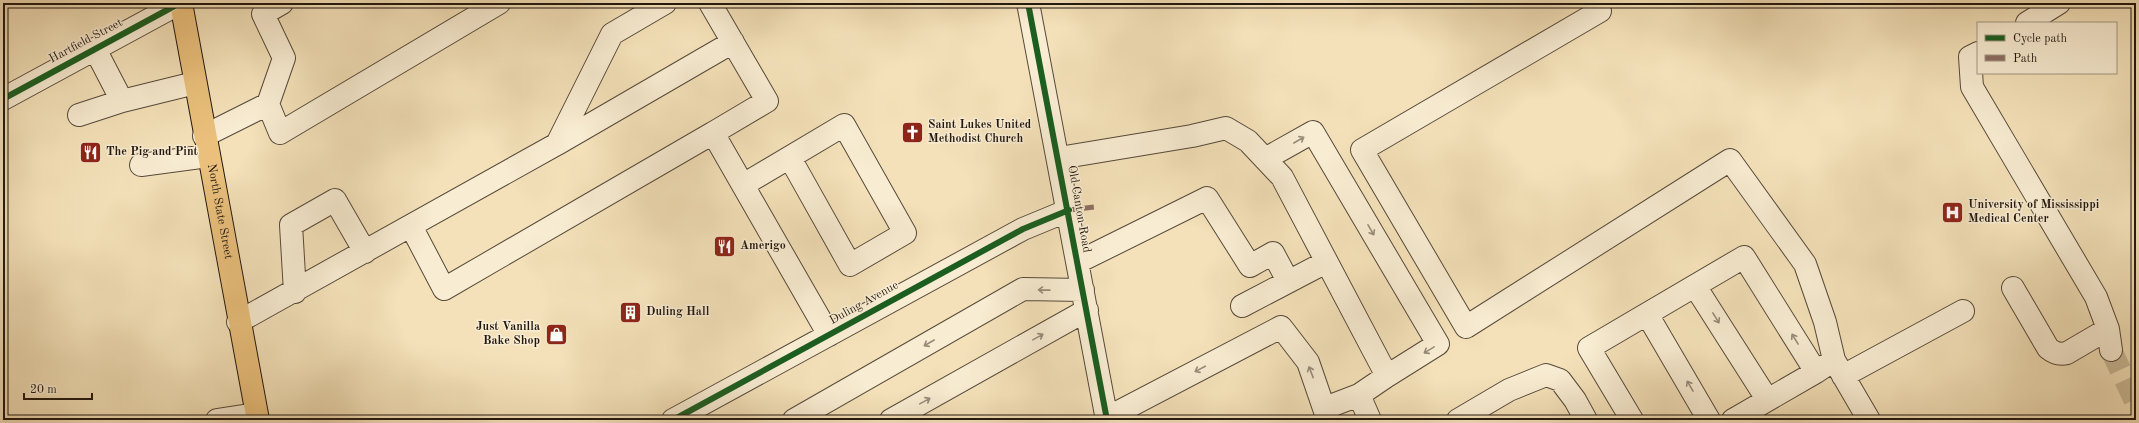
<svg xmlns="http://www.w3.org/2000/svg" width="2139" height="423" viewBox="0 0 2139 423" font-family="'Old Standard TT',serif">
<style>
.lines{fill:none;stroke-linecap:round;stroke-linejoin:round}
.minor-tunnel{stroke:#cab997;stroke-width:22;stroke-dasharray:22 11;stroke-linecap:butt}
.minor-casing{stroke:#564a3a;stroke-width:24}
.major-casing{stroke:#21170f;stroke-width:24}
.minor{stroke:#f8ecd2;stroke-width:22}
.major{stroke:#eac07c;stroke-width:22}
.quiet{stroke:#8d6e63;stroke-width:5;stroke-dasharray:10 5;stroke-linecap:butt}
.cycleway-casing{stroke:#f8ecd2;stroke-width:8}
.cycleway{stroke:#1b5e20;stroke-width:6}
.oneway{stroke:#978c7a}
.labels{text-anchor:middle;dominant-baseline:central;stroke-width:3;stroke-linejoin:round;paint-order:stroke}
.street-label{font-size:12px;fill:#21170f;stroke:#f8ecd2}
.poi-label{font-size:12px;font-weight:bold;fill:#21170f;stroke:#f8ecd2;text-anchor:start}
</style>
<rect width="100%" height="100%" fill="#f4e1b9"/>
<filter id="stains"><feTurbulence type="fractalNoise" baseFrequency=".005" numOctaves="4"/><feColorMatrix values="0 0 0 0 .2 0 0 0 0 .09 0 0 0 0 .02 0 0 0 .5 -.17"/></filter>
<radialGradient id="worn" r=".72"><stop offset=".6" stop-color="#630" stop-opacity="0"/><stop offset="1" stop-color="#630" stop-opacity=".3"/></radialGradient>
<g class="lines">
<!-- minor-tunnel -->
<path class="minor-tunnel" d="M2111,350L2136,403"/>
<defs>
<path id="minor" d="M282,3L263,14L284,58L268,104L280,133L499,3
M710,3L767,101L713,133L829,335
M1028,3L1107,420
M1600,11L1362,150L1466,327L1730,160L1805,264L1825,322L1834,360
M2027,23L2059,3
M95,49L122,101L195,83
M1978,53L1970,57L1972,87L2096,297L2108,329L2111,350
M3,99L180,3
M79,115L122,101
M204,136L268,104
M557,144L733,42
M1059,158L1192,136L1226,128L1248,141L1282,177L1387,376L1359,395L1370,420
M1265,159L1313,132L1438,344L1387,376
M141,165L208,156
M743,185L844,125L905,233L850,265L790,158
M411,226L444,289L713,133
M1078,262L1207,198L1250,266L1273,253L1288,281
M1695,286L1767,399
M2013,288L2048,348C2054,353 2059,355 2067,353L2108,329
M295,292L291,225L335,200L365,252
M1242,306L1326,262
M1647,314L1709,420
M238,322L557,144L612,34L665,3
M1843,376L1963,311
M1325,408L1359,395
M1107,418L1281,327L1308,362L1328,420
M217,420L256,414
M673,420L1023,229L1069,210
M794,420L1023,289L1083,290
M891,420L1087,310
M1458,420L1509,390L1546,375L1560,380L1575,400L1586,420
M1632,420L1589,348L1744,257L1816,372
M1733,420L1816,372L1834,360L1869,420"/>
<g id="major">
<path id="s1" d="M181,3L258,420"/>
</g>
</defs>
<!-- minor casing -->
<use href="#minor" class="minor-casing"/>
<!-- major casing -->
<use href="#major" class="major-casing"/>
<!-- minor -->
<use href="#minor" class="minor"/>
<!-- major -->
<use href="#major" class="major"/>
<!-- quiet -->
<path class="quiet" d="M1069,210L1094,207"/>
<defs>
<path id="cycleway" d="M1028,3L1107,420
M3,99L180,3
M673,420L1023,229L1069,210"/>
</defs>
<!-- cycleway casing -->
<use href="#cycleway" class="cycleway-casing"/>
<!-- cycleway -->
<use href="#cycleway" class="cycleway"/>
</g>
<!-- one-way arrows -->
<defs><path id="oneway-shaft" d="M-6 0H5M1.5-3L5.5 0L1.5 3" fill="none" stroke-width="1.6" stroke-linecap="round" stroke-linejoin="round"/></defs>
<g class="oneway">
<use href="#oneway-shaft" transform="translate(1299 140) rotate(-30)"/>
<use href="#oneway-shaft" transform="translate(1371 230) rotate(60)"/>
<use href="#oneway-shaft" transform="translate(1044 290) rotate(-179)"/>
<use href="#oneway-shaft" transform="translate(1716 318) rotate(58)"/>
<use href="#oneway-shaft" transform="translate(1038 337) rotate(-29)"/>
<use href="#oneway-shaft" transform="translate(1795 339) rotate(-122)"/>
<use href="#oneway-shaft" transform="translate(929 343) rotate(150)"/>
<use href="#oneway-shaft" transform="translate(1429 350) rotate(149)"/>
<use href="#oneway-shaft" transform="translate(1200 369) rotate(152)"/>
<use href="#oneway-shaft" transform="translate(1311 372) rotate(-111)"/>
<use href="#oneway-shaft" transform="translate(1690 386) rotate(-120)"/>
<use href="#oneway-shaft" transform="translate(925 401) rotate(-29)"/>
</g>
<!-- icons -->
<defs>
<symbol id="church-square" viewBox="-11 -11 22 22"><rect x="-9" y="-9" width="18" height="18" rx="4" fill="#8f2418" stroke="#f8ecd2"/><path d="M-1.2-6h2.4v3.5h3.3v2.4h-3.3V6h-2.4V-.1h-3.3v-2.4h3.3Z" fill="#fff"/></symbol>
<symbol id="restaurant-square" viewBox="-11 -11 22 22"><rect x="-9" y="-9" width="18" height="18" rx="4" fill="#8f2418" stroke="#f8ecd2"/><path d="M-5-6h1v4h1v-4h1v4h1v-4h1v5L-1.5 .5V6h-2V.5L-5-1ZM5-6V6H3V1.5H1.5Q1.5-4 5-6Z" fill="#fff"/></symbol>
<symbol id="hospital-square" viewBox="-11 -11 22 22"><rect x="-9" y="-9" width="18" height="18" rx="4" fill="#8f2418" stroke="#f8ecd2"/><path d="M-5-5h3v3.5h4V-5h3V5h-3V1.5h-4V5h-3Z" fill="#fff"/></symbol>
<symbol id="building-square" viewBox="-11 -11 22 22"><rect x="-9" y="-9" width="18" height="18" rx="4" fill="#8f2418" stroke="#f8ecd2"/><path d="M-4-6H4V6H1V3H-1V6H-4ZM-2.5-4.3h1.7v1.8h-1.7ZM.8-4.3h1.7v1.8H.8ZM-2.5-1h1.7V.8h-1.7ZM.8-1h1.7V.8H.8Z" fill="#fff"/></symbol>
<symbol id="shop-square" viewBox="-11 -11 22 22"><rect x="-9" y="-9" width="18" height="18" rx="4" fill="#8f2418" stroke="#f8ecd2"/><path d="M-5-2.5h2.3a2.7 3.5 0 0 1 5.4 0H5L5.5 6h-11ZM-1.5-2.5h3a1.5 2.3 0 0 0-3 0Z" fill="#fff"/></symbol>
</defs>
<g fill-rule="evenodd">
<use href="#church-square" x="900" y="120" width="25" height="25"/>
<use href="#restaurant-square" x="78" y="140" width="25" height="25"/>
<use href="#hospital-square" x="1940" y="200" width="25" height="25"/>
<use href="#restaurant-square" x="712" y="234" width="25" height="25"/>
<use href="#building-square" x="618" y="300" width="25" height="25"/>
<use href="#shop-square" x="544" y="322" width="25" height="25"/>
</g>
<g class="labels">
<!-- street labels -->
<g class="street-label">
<text transform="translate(86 41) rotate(-28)">Hartfield Street</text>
<text transform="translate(1079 209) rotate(80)">Old Canton Road</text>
<text stroke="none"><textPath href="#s1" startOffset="212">North State Street</textPath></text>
<text transform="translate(864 303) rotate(-29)">Duling Avenue</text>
</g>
<!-- poi labels -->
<g class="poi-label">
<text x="928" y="125">Saint Lukes United<tspan x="928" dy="14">Methodist Church</tspan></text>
<text x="106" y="152">The Pig and Pint</text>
<text x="1968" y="205">University of Mississippi<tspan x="1968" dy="14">Medical Center</tspan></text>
<text x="740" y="246">Amerigo</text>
<text x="646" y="312">Duling Hall</text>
<text x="540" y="327" text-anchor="end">Just Vanilla<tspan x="540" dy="14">Bake Shop</tspan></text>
</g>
</g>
<!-- margin -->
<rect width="2139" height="423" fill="none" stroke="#f4e1b9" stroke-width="16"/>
<rect x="4" y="4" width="2131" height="415" fill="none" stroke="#21170f" stroke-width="2"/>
<rect x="8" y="8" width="2123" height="407" fill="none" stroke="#21170f"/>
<!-- legend -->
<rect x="1977" y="22" width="140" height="52" fill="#f8ecd2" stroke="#a29784"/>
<rect x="1985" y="35" width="20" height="6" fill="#1b5e20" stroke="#a29784"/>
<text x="2013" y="42" font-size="12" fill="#21170f">Cycle path</text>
<rect x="1985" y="55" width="20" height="6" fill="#8d6e63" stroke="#a29784"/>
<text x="2013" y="62" font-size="12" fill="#21170f">Path</text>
<!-- scale -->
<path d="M24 393v6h68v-6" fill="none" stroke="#21170f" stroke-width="2"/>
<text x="30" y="393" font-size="12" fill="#21170f" stroke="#f8ecd2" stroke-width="3" paint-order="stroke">20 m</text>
<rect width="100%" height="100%" filter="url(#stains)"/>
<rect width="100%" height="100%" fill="url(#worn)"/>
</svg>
